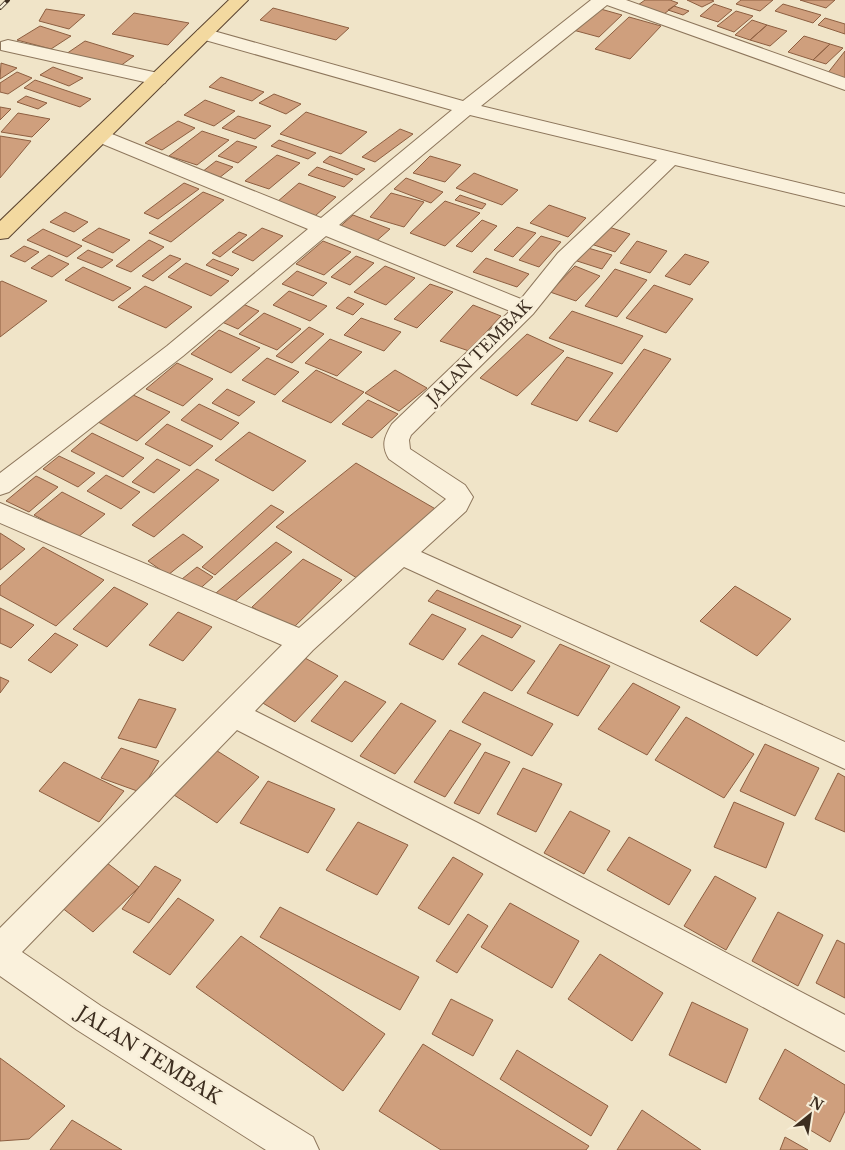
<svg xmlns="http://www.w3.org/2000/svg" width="845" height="1150" viewBox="0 0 845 1150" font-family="'Libre Baskerville',serif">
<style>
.building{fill:#cf9f7d;stroke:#8d5f41}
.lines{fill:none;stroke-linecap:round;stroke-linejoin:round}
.street-casing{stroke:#8d765c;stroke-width:2}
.primary-casing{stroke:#5b4430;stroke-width:2}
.street{fill:#faf1dc;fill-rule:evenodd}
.primary{fill:#f3d9a0;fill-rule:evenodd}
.rail-casing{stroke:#3d2e20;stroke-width:4}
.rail{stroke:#f7eed8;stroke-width:2.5;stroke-dasharray:8;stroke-linecap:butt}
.labels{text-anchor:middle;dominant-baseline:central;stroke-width:5;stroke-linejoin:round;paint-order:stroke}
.street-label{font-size:16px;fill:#3d2e20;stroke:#f7eed8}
.near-street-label{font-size:19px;fill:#3d2e20;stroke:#f7eed8}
</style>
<rect width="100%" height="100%" fill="#f0e4c8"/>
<!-- building -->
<path class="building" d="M645,0H670L678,3L664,14L638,5Z
M687,0H711L714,1L702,7Z
M741,0H773L760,11L736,4Z
M800,0H835L826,8Z
M714,4L732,10L718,22L700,16Z
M783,4L821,15L813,23L775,11Z
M674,6L689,11L683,15L668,10Z
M273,8L349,28L336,40L260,20Z
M597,8L622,15L599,37L573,30Z
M46,9L85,15L69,29L39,21Z
M736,11L753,16L734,32L717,26Z
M134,13L189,23L168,45L112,34Z
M629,17L661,26L630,59L595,49Z
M825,18L845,24V34L818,25Z
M752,20L767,25L750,40L735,35Z
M767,25L787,31L770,46L750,40Z
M40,26L71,36L51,49L17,40Z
M804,36L830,44L813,60L788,52Z
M85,41L134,56L116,69L66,54Z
M830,44L843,48L826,64L813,60Z
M845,51V78L827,74Z
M1,63L17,68L0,79Z
M53,67L83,78L69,86L40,75Z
M17,72L32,78L8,94L0,92V83Z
M221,77L264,92L252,101L209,87Z
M35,80L91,99L80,107L24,88Z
M274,94L301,104L286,114L259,103Z
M26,96L47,103L38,109L17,102Z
M205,100L235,111L214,126L184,115Z
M0,107L11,109L0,120Z
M306,112L367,132L341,154L280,134Z
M18,113L50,119L32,137L1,132Z
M238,116L271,126L255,139L222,128Z
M178,121L195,128L162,150L145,143Z
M400,129L413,134L375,162L362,157Z
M202,131L229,140L197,165L169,156Z
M0,136L31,141L0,178Z
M279,140L316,153L308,159L271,146Z
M237,141L257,147L238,163L218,156Z
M277,155L300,163L269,189L245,181Z
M330,156L365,169L357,175L323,162Z
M430,156L461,165L445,182L413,173Z
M216,161L233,167L219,178L202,172Z
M317,167L353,179L344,187L308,175Z
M474,173L518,190L502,205L456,188Z
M406,178L443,192L431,203L394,189Z
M184,183L199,189L158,219L144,213Z
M299,183L336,197L315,216L277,202Z
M203,192L224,200L171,242L149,233Z
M391,193L424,202L404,227L370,217Z
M460,195L486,204L482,209L455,200Z
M445,201L480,213L445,246L410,233Z
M549,205L586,218L568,237L530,223Z
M65,212L88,222L74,232L50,222Z
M353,215L390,229L373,244L336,230Z
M482,220L497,226L472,252L456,246Z
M606,226L630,234L615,252L591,244Z
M517,227L536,233L513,257L494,250Z
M99,228L130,240L113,253L82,240Z
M262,228L283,236L253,261L232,252Z
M43,229L82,246L67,257L27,240Z
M239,232L247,235L220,257L212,253Z
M541,236L561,242L539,267L519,260Z
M149,240L164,247L131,272L116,266Z
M323,241L351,252L324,275L296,264Z
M637,241L667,251L650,273L620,263Z
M24,246L39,252L25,262L10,256Z
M588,248L612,255L602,269L577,261Z
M88,250L113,260L102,268L77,258Z
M685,254L709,262L690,285L665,276Z
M49,255L69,264L52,277L31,268Z
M170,255L181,259L153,281L142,276Z
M356,256L374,263L350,285L331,277Z
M486,258L529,274L517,287L473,272Z
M213,259L239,269L232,276L206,265Z
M186,263L229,281L211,296L168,277Z
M385,266L415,278L386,305L354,292Z
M575,266L600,276L576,301L550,292Z
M83,267L131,288L113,301L65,280Z
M615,269L647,280L617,317L585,306Z
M297,271L327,283L313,296L282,284Z
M2,281L47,301L0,337V282Z
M430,284L453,292L417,328L394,319Z
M654,285L693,299L666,333L626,318Z
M145,286L192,307L166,328L118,307Z
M289,291L327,306L310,321L273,305Z
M348,297L364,304L353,315L336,308Z
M236,301L259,311L238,329L215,319Z
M473,305L501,316L469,351L440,341Z
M572,311L643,336L622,364L549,338Z
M264,313L301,329L277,350L239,334Z
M361,318L401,332L384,351L344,335Z
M309,327L324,334L292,363L276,356Z
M219,330L260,348L231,373L191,354Z
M527,334L564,351L517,396L480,378Z
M330,339L362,352L337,376L305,363Z
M644,349L671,359L617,432L589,421Z
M567,357L613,373L577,421L531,404Z
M267,358L299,372L275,395L242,380Z
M177,363L213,379L183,406L146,389Z
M316,370L364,392L331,423L282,401Z
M395,370L427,388L399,411L365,393Z
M227,389L255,402L239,416L212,403Z
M131,394L170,412L137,441L98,422Z
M368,400L398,414L372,438L342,424Z
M199,404L239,423L221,440L181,420Z
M167,424L213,446L190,466L145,444Z
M249,432L306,461L273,491L215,460Z
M92,433L144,458L123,477L71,451Z
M59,456L95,473L78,487L43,469Z
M157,459L180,470L154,493L132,482Z
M356,463L439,511L360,580L276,527Z
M197,469L219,480L154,537L132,525Z
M106,475L140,492L121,509L87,491Z
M36,476L58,487L29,512L6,501Z
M62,492L105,514L77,538L34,515Z
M271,505L284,512L215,575L202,567Z
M0,533L25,549L0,570Z
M183,534L203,547L168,575L148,561Z
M276,542L292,552L232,604L216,593Z
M43,547L104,580L56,626L0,595V586Z
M303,559L342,580L291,630L252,607Z
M197,567L213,577L194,594L177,583Z
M735,586L791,619L757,656L700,621Z
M114,587L148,604L107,647L73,629Z
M437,590L521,626L512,638L428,601Z
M0,608L34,625L11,648L0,643Z
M178,612L212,627L183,661L149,645Z
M432,614L466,629L443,660L409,644Z
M55,633L78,645L51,673L28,660Z
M482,635L535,661L512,691L458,664Z
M560,644L610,666L578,716L527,693Z
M305,658L338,676L295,722L261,702Z
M0,677L9,681L0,693Z
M345,681L386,702L352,742L311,721Z
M633,683L680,707L647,755L598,729Z
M484,692L553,724L532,756L462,722Z
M139,699L176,709L156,748L118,738Z
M401,703L436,721L395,774L360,756Z
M686,717L754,754L724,798L655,760Z
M450,730L481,744L445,797L414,782Z
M765,744L819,768L795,816L740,791Z
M121,748L159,761L140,792L101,778Z
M214,749L259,777L217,823L171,793Z
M485,752L510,762L479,814L454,803Z
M64,762L124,791L99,822L39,791Z
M523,768L562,784L536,832L497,814Z
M838,773L845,777V832L815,819Z
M268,781L335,809L308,853L240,823Z
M734,802L784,823L766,868L714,847Z
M570,811L610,831L584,874L544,853Z
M358,822L408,845L377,895L326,870Z
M629,837L691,870L669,905L607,870Z
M453,857L483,874L449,925L418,908Z
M107,863L139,887L93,932L61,907Z
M155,866L181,880L149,923L122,909Z
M715,876L756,898L726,950L684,926Z
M178,898L214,920L170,975L133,952Z
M510,903L579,941L552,988L481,947Z
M280,907L419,977L400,1010L260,937Z
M778,912L823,935L798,986L752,961Z
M468,914L488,926L457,973L436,961Z
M241,936L385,1034L343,1091L196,987Z
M837,940L845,944V998L816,983Z
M600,954L663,993L632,1041L568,999Z
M451,999L493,1020L473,1056L432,1034Z
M692,1002L748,1029L726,1083L669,1055Z
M423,1044L589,1146L586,1150H441L379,1111Z
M785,1049L845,1085V1111L830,1142L759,1099Z
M517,1050L608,1106L591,1136L500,1079Z
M0,1058L65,1106L29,1139L0,1141Z
M642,1110L701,1150H617Z
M72,1120L122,1150H50Z
M785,1137L808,1150H780Z"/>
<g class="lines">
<defs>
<path id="street" d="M591,0H626L845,78V90L607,5L481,106L845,194V206L675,165L574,263L533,314L411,435L409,440L410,449L465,485L473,497L466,511L421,552L845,742V769L404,567L313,650L255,711L478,823L845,1015V1051L456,843L237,730L22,952L101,1006L313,1137L319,1150H266L77,1030L0,976V928L282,645L0,523V503L299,628L446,499L389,459C381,446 384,437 392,424L510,311L326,236L183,356L9,492L0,495V473L167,346L308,229L93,140L90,136L93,132L100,130L107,132L321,218L452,110L198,38L195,34L198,30H210L463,101ZM470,115L657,160L558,253L521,299L339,225Z
M8,40L158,73L165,75L167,79L165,83L158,85L1,50V42Z"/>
<path id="primary" d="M229,0H248L8,238L0,239V221Z"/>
</defs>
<!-- street casing -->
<use href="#street" class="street-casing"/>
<!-- primary casing -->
<use href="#primary" class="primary-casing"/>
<!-- street -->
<use href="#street" class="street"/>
<!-- primary -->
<use href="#primary" class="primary"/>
<defs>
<path id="rail" d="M0,8L8,0"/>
</defs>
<!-- rail casing -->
<use href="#rail" class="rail-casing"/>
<!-- rail -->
<use href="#rail" class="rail"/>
</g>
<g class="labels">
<!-- street labels -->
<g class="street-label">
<text transform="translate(479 352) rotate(-45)">JALAN TEMBAK</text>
</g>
<!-- near-street labels -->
<g class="near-street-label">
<text transform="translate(149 1055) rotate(32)">JALAN TEMBAK</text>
</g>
</g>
<!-- north arrow -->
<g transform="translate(810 1115) rotate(30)" stroke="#f7eed8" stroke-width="4" paint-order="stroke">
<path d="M0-4L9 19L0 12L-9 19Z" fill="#3d2e20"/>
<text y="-8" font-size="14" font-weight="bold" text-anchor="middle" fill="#3d2e20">N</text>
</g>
</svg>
